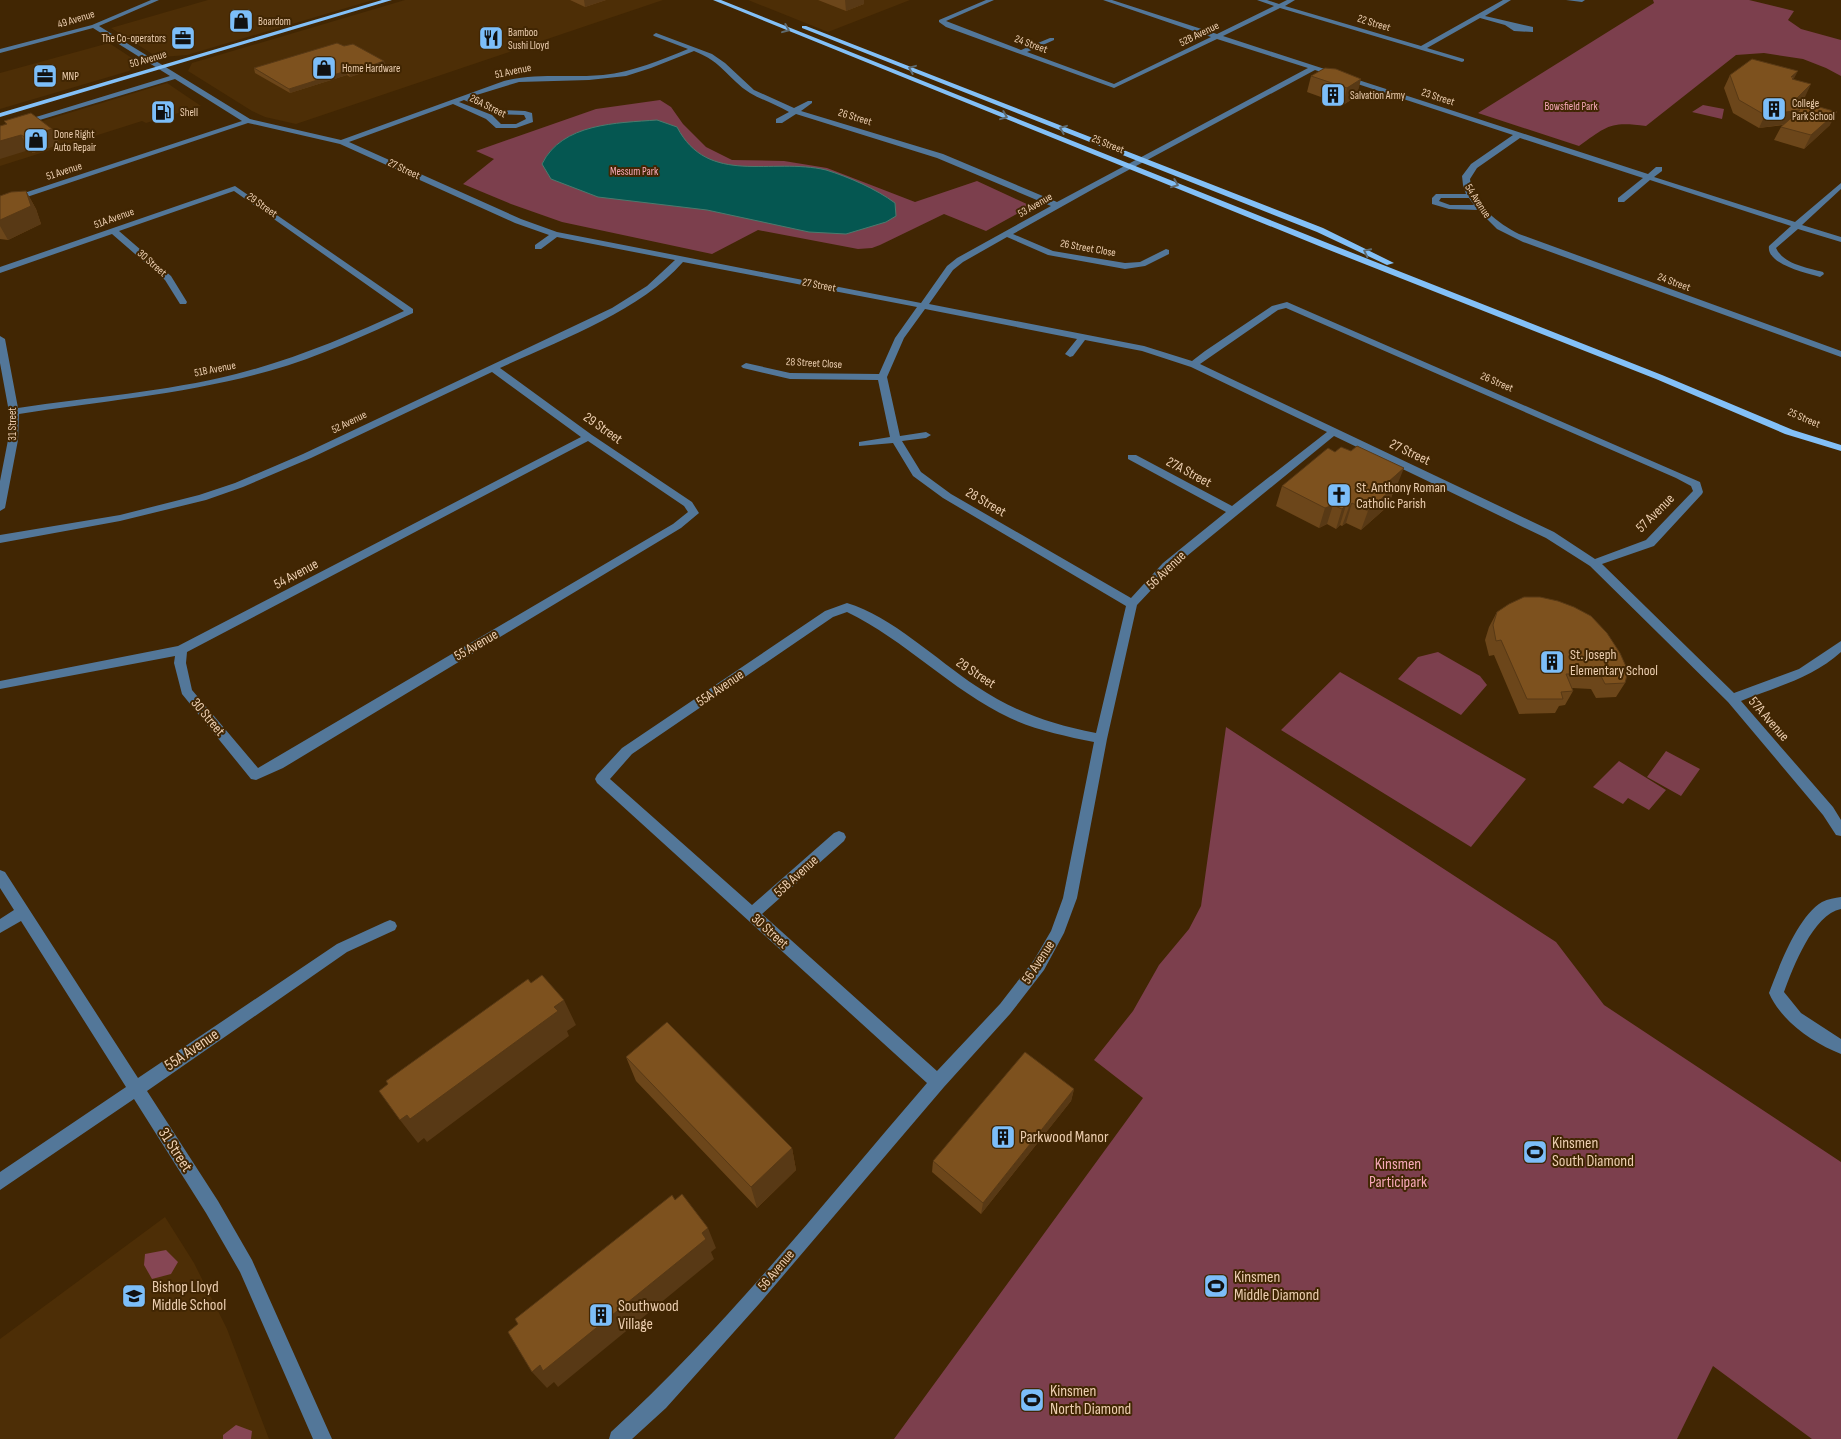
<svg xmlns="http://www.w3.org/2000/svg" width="1841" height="1439" viewBox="0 0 1841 1439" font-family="'Sofia Sans Condensed',sans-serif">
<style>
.built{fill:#4d2e06}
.green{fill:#7c3f4d}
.forest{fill:#864654}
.water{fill:#055751;stroke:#4a7b6e}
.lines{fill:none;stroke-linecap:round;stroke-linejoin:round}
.minor{fill:#537799;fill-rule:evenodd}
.major{fill:#83c0f7;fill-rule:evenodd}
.wall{fill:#6c461a}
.shaded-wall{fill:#583915}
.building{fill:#7d511e;stroke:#583915}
.oneway{stroke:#5f6b71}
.labels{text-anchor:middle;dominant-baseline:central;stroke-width:4;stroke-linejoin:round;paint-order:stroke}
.far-street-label{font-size:11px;fill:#ecceb0;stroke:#412603}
.far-poi-label{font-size:11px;fill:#ecceb0;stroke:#412603;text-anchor:start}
.far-park-label{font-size:11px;fill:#f7a8b8;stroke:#412603}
.street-label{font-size:14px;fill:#ecceb0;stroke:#412603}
.poi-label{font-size:14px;fill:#ecceb0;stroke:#412603;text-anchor:start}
.near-street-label{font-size:16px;fill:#ecceb0;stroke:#412603}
.near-poi-label{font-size:16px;fill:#ecceb0;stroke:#412603;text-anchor:start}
.near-park-label{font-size:16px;fill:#f7a8b8;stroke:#412603}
</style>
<rect width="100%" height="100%" fill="#412603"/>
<!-- built -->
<path class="built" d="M208,0H373L187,55L162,57L154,55L111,28Z
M405,0H663L296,124L265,117L252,111L188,71L192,63Z
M748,0H910L828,32Z
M109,43L138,62L129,71L0,109V73Z
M167,83L201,106L146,123L142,121L0,166V134Z
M165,1217L194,1263L227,1329L269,1439H0V1339Z"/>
<!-- green -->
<path class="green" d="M1653,0H1749L1794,11L1788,20L1801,29L1841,40V76L1826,68L1803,59L1764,53L1736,55L1646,126C1610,121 1607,126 1579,146L1478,113L1654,3Z
M660,100L671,107L683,124L706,147L732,160L784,161L827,168L915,202L977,181L1031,206L986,231L944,214L880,245L872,248L858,249L758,230L712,254L562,222L511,204L463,184L494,159L476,151L596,109Z
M1703,105L1724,109L1722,119L1692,112Z
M1438,652L1480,676L1487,685L1461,715L1398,679L1418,657Z
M1340,672L1526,779L1471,847L1281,730Z
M1226,727L1556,942L1604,1005L1841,1162V1439H1812L1713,1366L1677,1439H894L1143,1098L1094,1060L1133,1011L1159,965L1189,929L1201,906Z
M1666,751L1700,769L1681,796L1647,777Z
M1619,761L1666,790L1649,810L1628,798L1623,804L1593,787Z"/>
<!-- forest -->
<path class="forest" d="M166,1250L178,1262L171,1274L152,1279L144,1265L145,1254Z
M236,1425L252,1431L251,1439H223V1435Z"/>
<!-- water -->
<path class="water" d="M657,120L677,127C708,187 772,157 826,170C849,177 876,189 895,203L896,216L886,222L846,234L809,232L707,210L598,197L551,179L542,164C562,123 617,123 657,120Z"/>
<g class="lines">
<!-- minor -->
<path class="minor" d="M151,0H159L99,26L250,119L341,140L504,81C537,73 570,78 603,75C633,72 661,60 688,49L654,36L653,35L656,33L712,54L725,63L754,90L794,108L808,101H812V103L801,111L943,154L1057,202L1308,68L1217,39L1114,88L946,27L939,22V20L986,0H994L946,21L1021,50L1050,38H1054V40L1027,52L1114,84L1211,37L1103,0H1112L1217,34L1274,6L1257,0H1267L1279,4L1287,0H1295L1285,6L1421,46L1503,0H1511L1485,16L1533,27V32L1514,31L1505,25L1480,18L1427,48L1464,59V61L1462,62L1280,8L1223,36L1648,174L1656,167H1662V171L1654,177L1795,222L1841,183V189L1802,225L1841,237V242L1798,229L1776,248C1783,264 1808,268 1823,272L1824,274L1820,277C1806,273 1766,264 1769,246L1791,226L1650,180L1624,202H1618V198L1643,178L1520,138L1477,168L1470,179C1472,204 1499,224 1519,234L1841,351V357L1523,242L1497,229L1478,210L1449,209L1432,204V198L1436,194H1466L1463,185L1462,176L1471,164L1513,135L1315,70L1095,188L1013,234L1053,251L1125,263L1140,262L1166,249L1169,250V254L1145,266L1125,269L1048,255L1007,237L963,262L953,270L929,304L1144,346L1192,361L1205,351L1272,306L1287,302L1700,482L1703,492L1702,494L1654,546L1602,564L1734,693L1799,669L1841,641V652C1812,678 1776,687 1741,701L1833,807L1841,820V836L1836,835L1823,815L1728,702L1590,566L1546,538L1334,436L1171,569L1137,605L1107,739L1077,898L1064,933L1044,970L1010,1014L944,1087L759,1304L666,1408L632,1439H609L611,1432C727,1326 825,1201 927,1083L597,783L595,779L597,775L622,748L825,611L847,603C891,616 937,660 976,686C1015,712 1050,724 1096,733L1126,606L943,498L913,476L893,443L859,446V442L890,437L878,380L790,379L743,368L741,366L746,363L790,373L879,374L895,338L917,307L683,262C639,312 560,340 500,368L592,435L692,502L699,513L681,528L283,768L256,780L251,779L182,694L174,663L175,656L0,689V681L178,646L581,437L492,372L311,458L243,487L206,500L120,521L0,543V535L120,515L199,495L235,483L303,454L612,308L647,286L675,260L557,237L541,249H535V245L549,235L515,223L340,144L248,123L0,206V201L242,121L175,79L0,132V128L170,76L93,28L0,53V49L92,25ZM694,51C723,62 728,79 750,93C762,100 777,105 789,112L776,119V123H782L796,114L937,158L1051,206L957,258L947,266L921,303L557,232L521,219L349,142L453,104L486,119L496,128H516L533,122L532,113L525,111L501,110L470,97L519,82L589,80L626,76L651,68ZM464,100L497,114L524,115L526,119L516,124H501L492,115L459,102ZM1441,198H1469L1474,205H1450L1439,201ZM1286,308L1676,478L1691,486L1693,491L1646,540L1595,559L1554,532L1200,364L1278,310ZM925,309L1077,339L1065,354L1070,357L1073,356L1085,340L1142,351L1191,367L1327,432L1232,506L1136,455H1128V459L1226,512L1163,563L1131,598L951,494L921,472L902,441L926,438L931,435L926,432L900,436L887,377L904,338ZM588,441L684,506L688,512L673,524L258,768L192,690L186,663L187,652ZM847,612C905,640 951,690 1010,718C1036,730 1065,736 1094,742L1063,898L1051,931L1034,960L1000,1004L937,1071L762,914L844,841L846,837L844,833L839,831L834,833L752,905L610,779L632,754L833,617Z
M1566,0H1585L1582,2Z
M235,186L413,309V313C366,335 319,357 269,371C187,394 102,401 19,414L18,440L5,508L0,511V481L8,440L9,412L0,363V336L5,339L18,408C91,397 165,392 236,374C295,359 349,336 404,311L234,191L119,231L171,276L187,302L186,304H180L165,280L112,234L0,273V267Z
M0,870L5,872L138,1078L337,944L385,922L390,920L395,922L397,926L395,930L347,952L147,1091L218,1201L252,1260L332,1439H313L240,1272L206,1213L134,1099L0,1190V1172L126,1087L21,921L0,933V919L14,910L0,888Z
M1841,897V909C1813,914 1793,968 1784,992L1801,1013L1841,1039V1054C1813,1043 1781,1021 1769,993C1779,967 1797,917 1822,902C1828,899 1835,898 1841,897Z"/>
<!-- major -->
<path class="major" d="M382,0H392L0,117V113Z
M713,0H721L1330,244L1662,375L1793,430L1841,445V451L1785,434L1656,379L1324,248Z
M802,26H806L1323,228L1394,263L1387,265L1317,232L802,28Z"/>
</g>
<!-- wall -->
<path class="wall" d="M570,0H606L585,7Z
M818,0H864V4L846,11Z
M344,46L386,65L350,77L347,75L290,93L255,73L254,68Z
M1325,68L1357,96L1343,105L1307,92L1311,76Z
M1730,75L1793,80L1805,97L1800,101L1830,125L1804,149L1774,140L1781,127L1783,125L1759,128L1733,113L1724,88Z
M4,121L52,129L60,144L33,153L29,150L6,124Z
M26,191L36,209L41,224L8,240L0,239V196Z
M1335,452L1396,488L1394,490L1388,506L1361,530L1346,523L1342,526L1340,525L1336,529L1327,524L1319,528L1276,506L1282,486Z
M1497,612L1625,683L1616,697L1596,698L1591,689L1572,688L1573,691L1565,705L1559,706L1555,713L1519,714L1494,655L1489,656L1485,640L1489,627Z
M626,1057L792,1148L796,1170L757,1208L636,1081Z
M1074,1089L1071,1101L981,1214L932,1172L933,1161Z"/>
<!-- shaded-wall -->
<path class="shaded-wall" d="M584,0H606L585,7Z
M845,0H864V4L846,11Z
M384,61L386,65L350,77L349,73Z
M346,71L347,75L290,93L289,89Z
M1798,71L1791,84V77Z
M1361,79L1357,96L1343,105L1347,88Z
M1811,84L1805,97L1789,112L1800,110L1793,123L1759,128L1765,115L1795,100Z
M1837,112L1830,125L1804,149L1811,135Z
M52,129L60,144L33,153L25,137Z
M21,135L29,150L0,159V141Z
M26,191L36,209L41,224L8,240L0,226V220Z
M1404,468L1396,488L1394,490L1388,506L1361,530L1368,511L1387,483Z
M1352,503L1346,523L1342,526L1349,507Z
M1333,505L1327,524L1319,528L1325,508Z
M1346,505L1340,525L1336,529L1342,509Z
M564,1000L576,1025L567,1031L569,1036L427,1142L424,1138L418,1143L400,1120Z
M1074,1089L1071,1101L981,1214L983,1203Z
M792,1148L796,1170L757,1208L751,1187Z
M708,1228L716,1248L711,1252L714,1259L558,1387L554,1382L547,1388L532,1372Z"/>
<!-- building -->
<path class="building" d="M337,43L344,46L353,44L384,61L349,73L346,71L289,89L254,68Z
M1752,59L1798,71L1791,77H1794L1792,79L1811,84L1795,100L1837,112L1811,135L1781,127L1800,110L1765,115L1739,100L1730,75Z
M1325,68L1336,69L1361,79L1347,88L1311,76Z
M31,113L52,129L25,137L21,135L0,141V126L7,124L4,121Z
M26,191L31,206L0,220V196L11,192Z
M1357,446L1404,468L1387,483L1395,486L1368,511L1352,503L1349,507L1346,505L1342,509L1333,505L1325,508L1282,486L1328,448L1335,452L1341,447L1351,451Z
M1524,597H1540L1558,601L1574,607L1591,616L1607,633L1620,653L1628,671L1625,683L1605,684L1600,674H1566L1573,691L1561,692L1563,699H1527L1501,640L1496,641L1493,625L1497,612L1509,604Z
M542,975L564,1000L554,1007L558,1011L410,1119L407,1115L400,1120L379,1091L388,1084L386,1081L528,979L531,983Z
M667,1022L792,1148L751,1187L626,1057Z
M1025,1052L1074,1089L983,1203L933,1161Z
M682,1194L708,1228L702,1233L706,1239L543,1371L540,1365L532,1372L508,1332L518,1324L515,1319L672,1195L675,1200Z"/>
<!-- one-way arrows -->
<defs><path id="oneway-chevron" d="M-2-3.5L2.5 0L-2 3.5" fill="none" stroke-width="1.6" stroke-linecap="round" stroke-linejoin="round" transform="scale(1.25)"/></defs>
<g class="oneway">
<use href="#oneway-chevron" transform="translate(786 29) rotate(22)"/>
<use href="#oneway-chevron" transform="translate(912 69) rotate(-158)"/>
<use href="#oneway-chevron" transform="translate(1004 116) rotate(22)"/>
<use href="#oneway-chevron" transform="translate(1063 129) rotate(-158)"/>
<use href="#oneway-chevron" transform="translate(1175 184) rotate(22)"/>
<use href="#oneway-chevron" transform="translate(1367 252) rotate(-154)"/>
</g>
<!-- icons -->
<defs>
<symbol id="shop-square" viewBox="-11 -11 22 22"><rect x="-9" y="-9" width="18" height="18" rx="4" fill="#7cbef9" stroke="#412603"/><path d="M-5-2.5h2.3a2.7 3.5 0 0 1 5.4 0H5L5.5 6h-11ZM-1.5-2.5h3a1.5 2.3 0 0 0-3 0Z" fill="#111"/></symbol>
<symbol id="office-square" viewBox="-11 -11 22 22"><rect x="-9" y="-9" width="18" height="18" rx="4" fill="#7cbef9" stroke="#412603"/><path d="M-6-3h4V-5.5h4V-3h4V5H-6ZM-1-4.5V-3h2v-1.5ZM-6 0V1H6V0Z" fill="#111"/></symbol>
<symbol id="restaurant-square" viewBox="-11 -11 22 22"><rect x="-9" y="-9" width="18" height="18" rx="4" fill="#7cbef9" stroke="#412603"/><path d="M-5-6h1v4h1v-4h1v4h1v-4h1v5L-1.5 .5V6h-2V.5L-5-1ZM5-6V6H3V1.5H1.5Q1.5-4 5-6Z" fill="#111"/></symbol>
<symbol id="building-square" viewBox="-11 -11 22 22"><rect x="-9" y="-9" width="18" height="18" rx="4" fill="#7cbef9" stroke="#412603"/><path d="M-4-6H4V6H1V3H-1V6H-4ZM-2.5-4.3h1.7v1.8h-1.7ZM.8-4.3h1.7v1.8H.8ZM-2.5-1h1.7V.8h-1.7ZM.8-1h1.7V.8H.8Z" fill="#111"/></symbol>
<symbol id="fuel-square" viewBox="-11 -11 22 22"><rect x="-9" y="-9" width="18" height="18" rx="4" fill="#7cbef9" stroke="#412603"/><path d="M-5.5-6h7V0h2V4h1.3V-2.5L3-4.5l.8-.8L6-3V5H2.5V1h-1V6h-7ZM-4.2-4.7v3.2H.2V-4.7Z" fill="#111"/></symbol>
<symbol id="church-square" viewBox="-11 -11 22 22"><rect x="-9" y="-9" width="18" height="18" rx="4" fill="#7cbef9" stroke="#412603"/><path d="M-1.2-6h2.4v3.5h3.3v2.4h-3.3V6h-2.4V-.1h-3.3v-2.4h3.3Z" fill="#111"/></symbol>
<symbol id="stadium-square" viewBox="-11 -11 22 22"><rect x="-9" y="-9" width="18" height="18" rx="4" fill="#7cbef9" stroke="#412603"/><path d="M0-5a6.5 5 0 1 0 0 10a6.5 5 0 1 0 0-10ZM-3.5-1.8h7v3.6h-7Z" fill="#111"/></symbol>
<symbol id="school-square" viewBox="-11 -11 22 22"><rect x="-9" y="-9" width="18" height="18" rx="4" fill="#7cbef9" stroke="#412603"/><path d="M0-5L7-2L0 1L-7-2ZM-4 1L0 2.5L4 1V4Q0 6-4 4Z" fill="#111"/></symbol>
</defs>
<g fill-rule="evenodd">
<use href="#shop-square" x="227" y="7" width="28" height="28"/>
<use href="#office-square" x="169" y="24" width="28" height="28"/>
<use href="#restaurant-square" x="477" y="24" width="28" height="28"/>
<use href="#shop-square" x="310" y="54" width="28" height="28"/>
<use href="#office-square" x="31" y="62" width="28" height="28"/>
<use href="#building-square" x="1319" y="81" width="28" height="28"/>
<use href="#building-square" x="1760" y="95" width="28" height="28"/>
<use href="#fuel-square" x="149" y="98" width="28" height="28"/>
<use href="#shop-square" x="22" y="126" width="28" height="28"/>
<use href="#church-square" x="1325" y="481" width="28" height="28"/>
<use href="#building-square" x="1538" y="648" width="28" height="28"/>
<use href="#building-square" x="989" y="1123" width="28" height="28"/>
<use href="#stadium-square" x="1521" y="1138" width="28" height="28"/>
<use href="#stadium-square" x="1202" y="1272" width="28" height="28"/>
<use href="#school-square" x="120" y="1282" width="28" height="28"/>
<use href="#building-square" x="587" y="1301" width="28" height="28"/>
<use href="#stadium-square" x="1018" y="1386" width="28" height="28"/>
</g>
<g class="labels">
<!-- far-street labels -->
<g class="far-street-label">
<text transform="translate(76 19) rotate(-17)">49 Avenue</text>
<text transform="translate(1374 23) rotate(17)">22 Street</text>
<text transform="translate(1199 34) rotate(-26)">52B Avenue</text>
<text transform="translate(1031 44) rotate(20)">24 Street</text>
<text transform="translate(148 59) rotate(-16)">50 Avenue</text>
<text transform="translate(513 71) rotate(-12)">51 Avenue</text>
<text transform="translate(1438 97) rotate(18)">23 Street</text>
<text transform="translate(488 106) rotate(26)">26A Street</text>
<text transform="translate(855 117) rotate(17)">26 Street</text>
<text transform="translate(1108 144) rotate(22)">25 Street</text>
<text transform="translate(404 169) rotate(25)">27 Street</text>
<text transform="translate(64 171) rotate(-18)">51 Avenue</text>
<text transform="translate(1478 201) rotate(57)">54 Avenue</text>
<text transform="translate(262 205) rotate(35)">29 Street</text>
<text transform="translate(1035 205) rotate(-30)">53 Avenue</text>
<text transform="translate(114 218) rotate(-20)">51A Avenue</text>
<text transform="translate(1088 248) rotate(10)">26 Street Close</text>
<text transform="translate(152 263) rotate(41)">30 Street</text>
<text transform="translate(1674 282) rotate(20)">24 Street</text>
<text transform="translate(819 285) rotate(11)">27 Street</text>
<text transform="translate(814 363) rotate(3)">28 Street Close</text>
<text transform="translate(215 369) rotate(-11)">51B Avenue</text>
<text transform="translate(1497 382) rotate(23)">26 Street</text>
<text transform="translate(1804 418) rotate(23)">25 Street</text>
<text transform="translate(349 422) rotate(-26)">52 Avenue</text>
<text transform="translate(12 424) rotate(-90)">31 Street</text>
</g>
<!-- far-poi labels -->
<g class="far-poi-label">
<text x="258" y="21">Boardom</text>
<text x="508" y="32">Bamboo<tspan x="508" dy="13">Sushi Lloyd</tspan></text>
<text x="166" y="38" text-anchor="end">The Co-operators</text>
<text x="342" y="68">Home Hardware</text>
<text x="62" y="76">MNP</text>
<text x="1350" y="95">Salvation Army</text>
<text x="1792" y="103">College<tspan x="1792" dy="13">Park School</tspan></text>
<text x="180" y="112">Shell</text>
<text x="54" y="134">Done Right<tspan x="54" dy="13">Auto Repair</tspan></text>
</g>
<!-- far-park labels -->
<g class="far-park-label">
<text x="1571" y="106">Bowsfield Park</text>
<text x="634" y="171">Messum Park</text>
</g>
<!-- street labels -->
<g class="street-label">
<text transform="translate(603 428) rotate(35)">29 Street</text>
<text transform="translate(1410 452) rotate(25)">27 Street</text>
<text transform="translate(1189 472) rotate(28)">27A Street</text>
<text transform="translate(986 502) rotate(30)">28 Street</text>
<text transform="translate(1655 513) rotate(-45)">57 Avenue</text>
<text transform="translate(1166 570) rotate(-44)">56 Avenue</text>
<text transform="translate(296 574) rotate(-28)">54 Avenue</text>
<text transform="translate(476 645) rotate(-30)">55 Avenue</text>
<text transform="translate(976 673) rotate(33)">29 Street</text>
<text transform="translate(720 688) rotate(-34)">55A Avenue</text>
<text transform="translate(208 717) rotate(50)">30 Street</text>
<text transform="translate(1769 719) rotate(49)">57A Avenue</text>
<text transform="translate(796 876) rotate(-42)">55B Avenue</text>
<text transform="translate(770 931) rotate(42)">30 Street</text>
<text transform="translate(1038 962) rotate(-57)">56 Avenue</text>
<text transform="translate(776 1270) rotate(-50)">56 Avenue</text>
</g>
<!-- poi labels -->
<g class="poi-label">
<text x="1356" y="487">St. Anthony Roman<tspan x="1356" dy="16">Catholic Parish</tspan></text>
<text x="1570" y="654">St. Joseph<tspan x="1570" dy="16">Elementary School</tspan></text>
</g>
<!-- near-street labels -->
<g class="near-street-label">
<text transform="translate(192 1050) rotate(-34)">55A Avenue</text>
<text transform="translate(175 1150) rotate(57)">31 Street</text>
</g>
<!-- near-poi labels -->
<g class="near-poi-label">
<text x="1020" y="1137">Parkwood Manor</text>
<text x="1552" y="1143">Kinsmen<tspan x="1552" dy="18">South Diamond</tspan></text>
<text x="1234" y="1277">Kinsmen<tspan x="1234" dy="18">Middle Diamond</tspan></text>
<text x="152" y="1287">Bishop Lloyd<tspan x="152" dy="18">Middle School</tspan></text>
<text x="618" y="1306">Southwood<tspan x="618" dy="18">Village</tspan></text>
<text x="1050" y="1391">Kinsmen<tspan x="1050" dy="18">North Diamond</tspan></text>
</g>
<!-- near-park labels -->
<g class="near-park-label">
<text x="1398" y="1164">Kinsmen<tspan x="1398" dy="18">Participark</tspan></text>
</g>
</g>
</svg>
